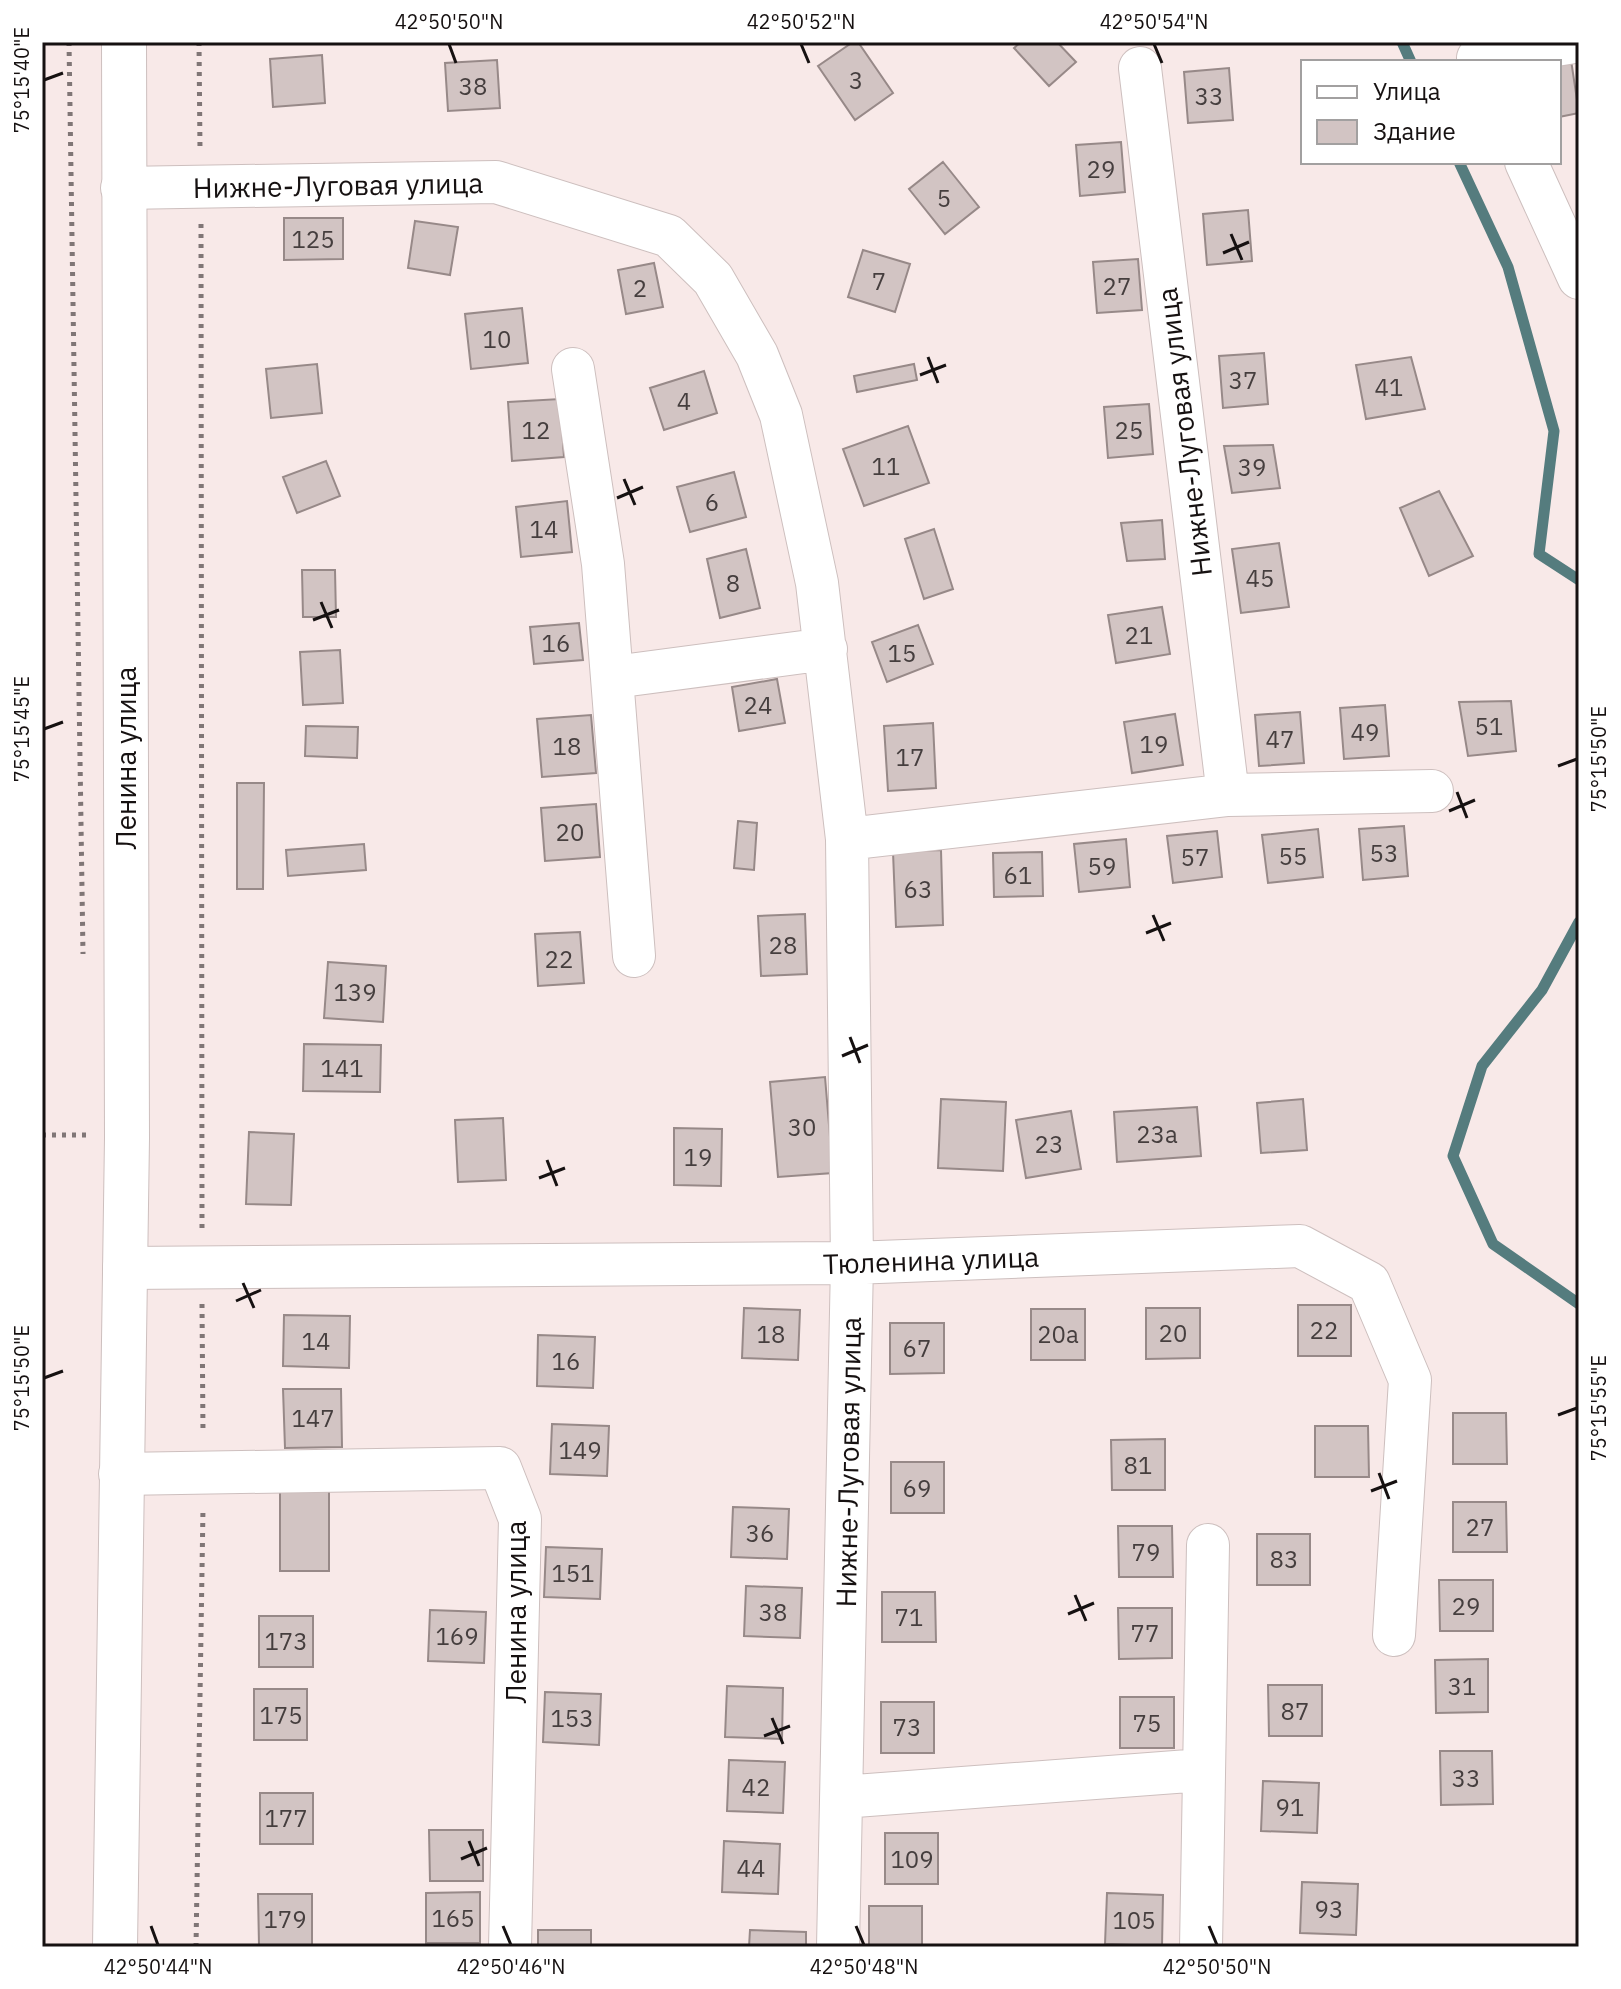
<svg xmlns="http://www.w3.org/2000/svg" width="1621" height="1989" viewBox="0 0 1621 1989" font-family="'IBM Plex Sans',sans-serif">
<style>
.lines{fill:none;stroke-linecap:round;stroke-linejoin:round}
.stream{stroke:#557c7e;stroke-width:11}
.building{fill:#d2c4c3;stroke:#978988;stroke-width:2}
.minor-casing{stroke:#cdbfbe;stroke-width:44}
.secondary-casing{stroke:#cdbfbe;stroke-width:46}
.path{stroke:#807676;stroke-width:5;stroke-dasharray:4 6;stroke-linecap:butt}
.minor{stroke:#fff;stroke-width:42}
.secondary{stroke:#fff;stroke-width:44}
.ticks{fill:none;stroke:#161111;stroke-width:3}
.labels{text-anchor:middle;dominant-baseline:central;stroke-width:7;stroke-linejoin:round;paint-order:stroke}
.number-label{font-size:24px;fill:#453e3e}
.street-label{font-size:28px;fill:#161111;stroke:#fff}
.neatline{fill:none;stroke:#161111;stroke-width:3}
.ticks-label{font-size:20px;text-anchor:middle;fill:#161111}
</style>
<rect width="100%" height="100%" fill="#f8e9e8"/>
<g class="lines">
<!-- stream -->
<path class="stream" d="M1402,42L1411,62
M1459,162L1508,267L1554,431L1539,554L1579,580
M1579,922L1542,990L1482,1066L1453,1156L1493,1244L1579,1304"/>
</g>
<!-- building -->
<path class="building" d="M853,42H858L893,93L855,120L818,66Z
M1021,42H1057L1076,62L1049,86L1014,48Z
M322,55L325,103L273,107L270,59Z
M497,60L500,108L448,111L445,63Z
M1571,60L1579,113L1559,117V62Z
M1229,68L1233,120L1188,123L1184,72Z
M1121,142L1125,192L1080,196L1076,145Z
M943,162L979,207L945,234L909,189Z
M1248,210L1252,261L1207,265L1203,214Z
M284,218H343V259L284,260Z
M415,221L458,227L450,275L408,268Z
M863,250L910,264L895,312L848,297Z
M1138,259L1142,310L1097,313L1093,262Z
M654,263L663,307L626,314L618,270Z
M522,308L528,363L471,369L465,314Z
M1264,353L1268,404L1223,408L1219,356Z
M1411,357L1425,409L1366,419L1356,365Z
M317,364L322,413L271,418L266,369Z
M914,364L917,380L857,392L854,376Z
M704,371L717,413L664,430L650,388Z
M560,399L564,457L512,461L508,402Z
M1149,404L1153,454L1108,458L1104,407Z
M908,426L929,483L864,506L843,449Z
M1273,445L1280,488L1232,493L1224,446Z
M326,461L340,496L297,513L283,477Z
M734,472L746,517L690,532L677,487Z
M1439,491L1473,556L1429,576L1400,508Z
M567,501L572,552L521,557L516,507Z
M1162,520L1165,559L1127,561L1121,523Z
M934,529L953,589L924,599L905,539Z
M1279,543L1289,607L1241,613L1232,549Z
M746,549L760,608L720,618L707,559Z
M302,570H335L336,617H303Z
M1162,607L1170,654L1116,663L1108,615Z
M579,623L583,660L534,664L530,627Z
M918,625L933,664L887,682L872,642Z
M340,650L343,703L303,705L300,652Z
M777,679L785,723L739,731L732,687Z
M1511,701L1516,751L1468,756L1459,702Z
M1385,705L1389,756L1344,759L1340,708Z
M1300,712L1304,763L1259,766L1255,715Z
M1175,714L1183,765L1132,773L1124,722Z
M591,715L596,773L542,777L537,719Z
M933,723L936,788L888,791L884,726Z
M306,726L358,727L357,758L305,756Z
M237,783H264L263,889H237Z
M596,804L600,857L545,861L541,808Z
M738,821L757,823L754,870L734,868Z
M1404,826L1408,876L1363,880L1359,829Z
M1318,829L1323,877L1268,883L1262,835Z
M1217,831L1222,877L1173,883L1167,836Z
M1126,839L1130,887L1079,892L1074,844Z
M364,844L366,870L288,876L286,850Z
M941,850L943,925L896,927L893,852Z
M1042,852L1043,896L994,897L993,853Z
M805,914L807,974L761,976L758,916Z
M580,932L584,983L538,986L535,934Z
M328,962L386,966L383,1022L324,1018Z
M304,1044L381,1045L380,1092L303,1091Z
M825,1077L833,1173L778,1177L770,1082Z
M941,1099L1006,1102L1003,1171L938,1168Z
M1303,1099L1307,1150L1261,1153L1257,1103Z
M1197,1107L1201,1156L1117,1162L1114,1112Z
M1071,1111L1081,1169L1026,1178L1016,1120Z
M503,1118L506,1180L458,1182L455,1120Z
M674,1128L722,1129L721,1186L674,1185Z
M249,1132L294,1134L291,1205L246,1204Z
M1298,1305H1351V1356H1298Z
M744,1308L800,1310L798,1360L742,1358Z
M1146,1308H1200V1358L1146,1359Z
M1031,1309H1085V1360H1031Z
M284,1315L350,1316L349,1368L283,1366Z
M890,1323H944V1373L890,1374Z
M538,1335L595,1337L593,1388L537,1386Z
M283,1389H341L342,1447L285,1448Z
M1453,1413H1506L1507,1464H1453Z
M552,1424L609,1426L607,1476L550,1474Z
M1315,1426H1368L1369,1477H1315Z
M1165,1439V1490H1112L1111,1440Z
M891,1462H944V1513H891Z
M280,1491H329V1571H280Z
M1453,1502H1506L1507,1552H1453Z
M733,1507L789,1509L787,1559L731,1557Z
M1118,1526H1172L1173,1577H1119Z
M1257,1534H1310V1585H1257Z
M546,1547L602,1549L600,1599L544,1597Z
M1439,1580H1493V1631H1440Z
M746,1586L802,1588L800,1638L744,1636Z
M882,1592H935L936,1642H882Z
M1118,1608H1172V1658L1119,1659Z
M430,1610L486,1612L484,1663L428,1661Z
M259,1616H313V1667H259Z
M1488,1659V1712L1436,1713L1435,1660Z
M1268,1685H1322V1736H1269Z
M727,1686L783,1688L782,1739L725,1737Z
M254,1689H307V1740H254Z
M545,1692L601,1694L599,1745L543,1742Z
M1120,1697H1174V1748H1120Z
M881,1702H934V1753H881Z
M1440,1751H1492L1493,1804L1441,1805Z
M729,1760L785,1762L783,1813L727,1811Z
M1263,1781L1319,1783L1317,1833L1261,1831Z
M260,1793H313V1844H260Z
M429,1830H483V1881H430Z
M885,1833H938V1884H885Z
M724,1841L780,1844L778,1894L722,1892Z
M1302,1882L1358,1884L1356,1935L1300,1933Z
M480,1892V1943H426V1893Z
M1107,1893L1163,1895L1162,1946L1105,1944Z
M258,1894H312V1945H259Z
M869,1906H922V1947H869Z
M538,1930H591V1947H538Z
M750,1930L806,1932V1947H749Z"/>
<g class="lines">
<defs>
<path id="minor" d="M1478,58L1574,42
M1140,68L1228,795
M1526,162L1579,278
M122,188L496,182L669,236L713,279L757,355L781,415L817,583L847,839L852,1263L838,1947
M573,369L603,564L634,956
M614,677L826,649
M847,839L1228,795L1432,791
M124,1268L852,1263L1300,1246L1369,1283L1410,1380L1394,1635
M120,1474L500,1468L520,1519L510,1947
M842,1797L1202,1770
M1201,1947L1208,1545"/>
<path id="secondary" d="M115,1947L127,1138L124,42"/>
</defs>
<!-- minor casing -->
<use href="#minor" class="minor-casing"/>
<!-- secondary casing -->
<use href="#secondary" class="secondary-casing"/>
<!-- path -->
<path class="path" d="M69,42L83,954
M199,42L200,150
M201,224L202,1230
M42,1135H90
M202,1304L203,1434
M196,1947L203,1508"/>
<!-- minor -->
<use href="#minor" class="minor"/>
<!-- secondary -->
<use href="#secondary" class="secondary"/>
</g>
<!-- ticks -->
<path class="ticks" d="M449,44L456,63M801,44L809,63M1154,44L1162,63M44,80L63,73M1231,234L1242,260M1223,253L1249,242M928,357L938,383M920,375L946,365M624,479L635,505M617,498L643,487M321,602L332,628M313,620L339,610M44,729L63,722M1558,766L1577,759M1457,792L1467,818M1449,811L1475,800M1153,915L1164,941M1146,933L1171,923M850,1037L860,1063M842,1056L868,1045M547,1160L557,1186M539,1178L565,1168M243,1283L254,1308M236,1301L261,1290M44,1378L63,1371M1558,1415L1577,1408M1379,1473L1389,1499M1371,1491L1397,1481M1075,1595L1086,1621M1068,1614L1094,1603M772,1718L783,1744M764,1736L790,1726M469,1841L479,1866M461,1859L487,1848M151,1926L158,1945M503,1926L511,1945M856,1926L864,1945M1209,1926L1217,1945"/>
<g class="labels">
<!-- number labels -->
<g class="number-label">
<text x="856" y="80">3</text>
<text x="473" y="86">38</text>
<text x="1209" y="96">33</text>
<text x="1101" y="169">29</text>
<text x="944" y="198">5</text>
<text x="313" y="239">125</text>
<text x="879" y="281">7</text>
<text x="1117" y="286">27</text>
<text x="640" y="288">2</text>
<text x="497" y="339">10</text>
<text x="1243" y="380">37</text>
<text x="1389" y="387">41</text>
<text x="684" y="401">4</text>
<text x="536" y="430">12</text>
<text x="1129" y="430">25</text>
<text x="886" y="466">11</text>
<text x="1252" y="467">39</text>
<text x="712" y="502">6</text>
<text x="544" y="529">14</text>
<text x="1260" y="578">45</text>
<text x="733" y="583">8</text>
<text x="1139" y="635">21</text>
<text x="556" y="643">16</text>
<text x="902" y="653">15</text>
<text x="758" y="705">24</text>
<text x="1489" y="726">51</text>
<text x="1365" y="732">49</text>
<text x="1280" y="739">47</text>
<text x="1154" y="744">19</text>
<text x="567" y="746">18</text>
<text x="910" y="757">17</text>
<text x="570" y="832">20</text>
<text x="1384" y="853">53</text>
<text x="1293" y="856">55</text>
<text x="1195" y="857">57</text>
<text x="1102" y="866">59</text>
<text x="1018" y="875">61</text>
<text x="918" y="889">63</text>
<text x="783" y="945">28</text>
<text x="559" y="959">22</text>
<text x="355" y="992">139</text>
<text x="342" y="1068">141</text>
<text x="802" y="1127">30</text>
<text x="1157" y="1134">23а</text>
<text x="1049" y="1144">23</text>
<text x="698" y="1157">19</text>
<text x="1324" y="1330">22</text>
<text x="1173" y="1333">20</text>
<text x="771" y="1334">18</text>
<text x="1058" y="1334">20а</text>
<text x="316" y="1341">14</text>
<text x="917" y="1348">67</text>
<text x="566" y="1361">16</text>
<text x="313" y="1418">147</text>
<text x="580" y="1450">149</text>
<text x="1138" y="1465">81</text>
<text x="917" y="1488">69</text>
<text x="1480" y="1527">27</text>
<text x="760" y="1533">36</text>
<text x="1146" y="1552">79</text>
<text x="1284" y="1559">83</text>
<text x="573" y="1573">151</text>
<text x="1466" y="1606">29</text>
<text x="773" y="1612">38</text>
<text x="909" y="1617">71</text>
<text x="1145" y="1633">77</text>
<text x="457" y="1636">169</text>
<text x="286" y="1641">173</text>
<text x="1462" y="1686">31</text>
<text x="1295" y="1711">87</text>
<text x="281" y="1715">175</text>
<text x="572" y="1718">153</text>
<text x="1147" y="1723">75</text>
<text x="907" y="1727">73</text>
<text x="1466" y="1778">33</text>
<text x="756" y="1787">42</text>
<text x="1290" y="1807">91</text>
<text x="286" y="1818">177</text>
<text x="912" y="1859">109</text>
<text x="751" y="1868">44</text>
<text x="1329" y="1909">93</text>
<text x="453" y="1918">165</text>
<text x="285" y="1919">179</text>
<text x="1134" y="1920">105</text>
</g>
<!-- street labels -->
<g class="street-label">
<text transform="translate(338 185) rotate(-1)">Нижне-Луговая улица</text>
<text transform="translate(1184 432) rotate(-97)">Нижне-Луговая улица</text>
<text transform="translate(125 758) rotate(-90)">Ленина улица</text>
<text transform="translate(931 1260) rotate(-2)">Тюленина улица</text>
<text transform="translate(848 1462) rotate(-89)">Нижне-Луговая улица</text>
<text transform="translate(515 1612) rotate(-90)">Ленина улица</text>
</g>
</g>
<!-- border -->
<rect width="1621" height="1989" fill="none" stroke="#ffffff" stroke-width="88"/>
<!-- legend -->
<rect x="1301" y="60" width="260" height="104" fill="#ffffff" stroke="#a2a0a0" stroke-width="2"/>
<rect x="1317" y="86" width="40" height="12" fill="#ffffff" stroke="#a2a0a0" stroke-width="2"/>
<text x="1373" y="100" font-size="24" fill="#161111">Улица</text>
<rect x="1317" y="120" width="40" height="24" fill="#d2c4c3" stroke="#a2a0a0" stroke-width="2"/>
<text x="1373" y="140" font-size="24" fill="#161111">Здание</text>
<rect x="44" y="44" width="1533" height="1901" class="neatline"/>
<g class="ticks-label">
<text x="449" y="29">42°50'50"N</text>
<text x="801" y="29">42°50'52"N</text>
<text x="1154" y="29">42°50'54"N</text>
<text transform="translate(22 80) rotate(-90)" y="7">75°15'40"E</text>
<text transform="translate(22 729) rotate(-90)" y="7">75°15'45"E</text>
<text transform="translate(1599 759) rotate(-90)" y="7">75°15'50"E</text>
<text transform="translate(22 1378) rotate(-90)" y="7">75°15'50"E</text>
<text transform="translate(1599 1408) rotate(-90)" y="7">75°15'55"E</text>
<text x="158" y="1974">42°50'44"N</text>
<text x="511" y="1974">42°50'46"N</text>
<text x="864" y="1974">42°50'48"N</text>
<text x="1217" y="1974">42°50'50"N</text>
</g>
</svg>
